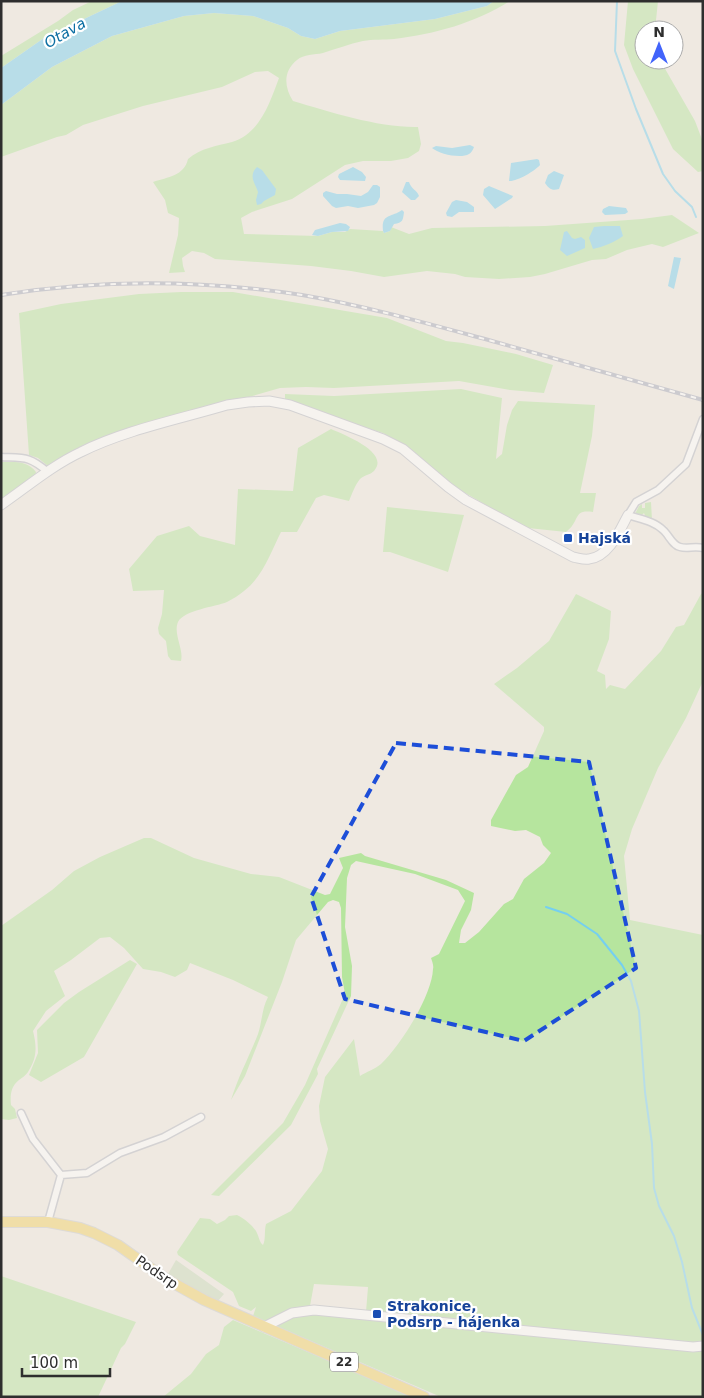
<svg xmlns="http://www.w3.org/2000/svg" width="704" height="1398" viewBox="0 0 704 1398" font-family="'DejaVu Sans',sans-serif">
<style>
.green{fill:#b6e59e;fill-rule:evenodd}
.cemetery{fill:#c8d9b8}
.water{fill:#75cff0}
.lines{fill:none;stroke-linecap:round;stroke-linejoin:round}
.stream{stroke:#75cff0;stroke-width:2}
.street-casing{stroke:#b4b7c1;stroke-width:9}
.secondary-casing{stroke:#b4b7c1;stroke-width:11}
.primary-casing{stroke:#c9c9c9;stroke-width:12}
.street{stroke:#fff;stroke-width:6}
.secondary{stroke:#fff;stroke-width:9}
.primary{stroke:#f2d163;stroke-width:10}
.rail-casing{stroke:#a3a6b8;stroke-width:4}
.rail{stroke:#fff;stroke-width:2;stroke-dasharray:5.5;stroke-linecap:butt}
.marked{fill:none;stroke:#1d4ed8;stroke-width:4;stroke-dasharray:10 6;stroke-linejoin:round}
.transit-dot{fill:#1a4fb4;stroke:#fff;stroke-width:2}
.labels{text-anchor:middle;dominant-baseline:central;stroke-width:4.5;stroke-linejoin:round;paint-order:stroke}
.shield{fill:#fff;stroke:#6d6d6d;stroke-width:1}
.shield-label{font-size:12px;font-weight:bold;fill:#2e2e2e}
.transit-label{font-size:14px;font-weight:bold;fill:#164399;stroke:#fff;text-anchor:start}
.street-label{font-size:14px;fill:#2e2e2e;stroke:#fff}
.water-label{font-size:15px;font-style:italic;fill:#0d6fa3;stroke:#fff}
</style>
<rect width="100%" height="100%" fill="#efe9e1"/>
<!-- green -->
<path class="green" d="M92,1H122L44,38L1,68V56L58,21L73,10Z
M494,1H510C475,23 435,34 394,39C384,40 373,39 363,41C349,44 336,49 323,53C314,55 304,54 297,60C283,71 284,87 293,101C330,112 380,128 418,127L421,144L419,151L408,158L391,161H363L345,165L292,199L252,212L241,218L244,234L318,236L332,232H345L350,229L383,231L384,233L390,231L391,227L409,234L432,228L545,226L642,219L672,215L699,233L663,247L652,244L627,250L606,259L592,260L545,274L530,277L499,279L465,277L455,274L427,271L384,277L351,271L311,266L215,259L204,253L192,251L182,258L183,266L185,272L169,273L178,235L179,218L168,213L165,200L153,182C168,177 184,176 188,159C201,148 216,146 232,142C260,134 270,102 279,78L268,71L255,72L222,87L143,106L83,125L66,135L57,137L1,157V105L52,67L112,36L184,16L214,13L253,16L288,28L301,36L315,39L340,31L435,19L487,6Z
M628,1H658L655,30H644V60H660L695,121L703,142V171L698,172L673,149L633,69L624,45Z
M181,292H233L387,318L446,341L463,343L516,354L553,365L544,393L510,390L459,381L334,388L306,387L280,388L83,445L54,465L48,466L38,458L29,455L19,313L61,304L139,294Z
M461,389L502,398L496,459L502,454L507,425L512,410L518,401L595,405L592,436L580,493H596L593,512C572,509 581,521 566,532L528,528L517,523L455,487L398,441L383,433L338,419L309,407L285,399V394L334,396Z
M331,429C342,434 391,452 374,471C370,475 364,475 360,479C355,485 352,494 349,501L324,495L316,498L297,532H281C271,552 262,578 244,591C239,595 233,599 227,602C215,607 184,610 178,622C173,634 184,649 181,661L171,660L168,656L166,641L159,634L158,628L162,614L164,590L133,591L129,569L157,536L189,526L200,536L235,545L238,489L293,491L298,448Z
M1,462C15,462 27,460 36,472L35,477L1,499Z
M651,502L652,520L646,518L644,513L641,516H634L639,506L642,504V508H645V503Z
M387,507L464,515L448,572L390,552H383Z
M703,593V681L686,718L658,768L632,829L624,856L630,920L703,935V1397H441L253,1316L256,1307L251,1311L239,1306L233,1292L178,1255L177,1252L200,1218L210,1219L217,1224L225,1220L229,1216L237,1215C245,1219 251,1224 256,1231C259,1236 259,1242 263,1245C266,1239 264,1231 266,1224L291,1211L322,1171L328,1149L320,1121L319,1106L325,1077L354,1039L360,1076C366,1072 375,1069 381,1064C400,1046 432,996 433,969C434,966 432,961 431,958L439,954L465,901L458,890L415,874L356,861L351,865L347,878L345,927L352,966L351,996L317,1069L318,1074L291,1125L219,1196L211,1195L283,1123L305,1085L345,994L342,977L341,908L339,902L333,900L328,902L296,940L282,982L245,1076L231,1100C238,1077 249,1057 258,1034C262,1022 262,1008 268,997L233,980L190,963L187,970L175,977L161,972L143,969L124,948L110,937L100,938L71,960L54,971L65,996L46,1011L33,1031C37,1047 37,1058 28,1072C26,1075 22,1078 19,1080C11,1086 10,1095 11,1105L15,1109L17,1118L9,1120L1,1119V926L52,890L74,871L100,857L144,838H151L194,858L251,874L279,877L325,895L330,894L343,868L339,858L361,853L365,856L446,880L474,893L471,910L461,930L459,943H465L479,932L504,904L513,899L524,879L544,863L551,853L543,845L540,837L526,830L515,831L491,826V820L516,775L528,767L544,731V727L494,684L517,668L549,641L576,594L611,611L609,639L597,671L605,675L606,689L610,685L625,689L661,651L676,627L684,625L701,594ZM314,1284L368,1287L366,1312L310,1306Z
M130,960L137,964L84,1057L41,1082L29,1075L38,1053L37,1030L64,1003L79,992Z
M1,1276L136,1322L125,1344L121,1348L98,1397H1Z
M233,1320L414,1397H163L191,1374L206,1354L219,1345L224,1327Z"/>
<!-- cemetery -->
<path class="cemetery" d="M176,1260L224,1294L217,1302L168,1274Z"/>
<!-- water -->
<path class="water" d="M122,1H494L487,6L435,19L340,31L315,39L301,36L288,28L253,16L214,13L184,16L112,36L52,67L1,105V68L44,38Z
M470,145L474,147C473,150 471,153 469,154C461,159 439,154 432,148L436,146L452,148Z
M537,159L539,160L540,165C535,171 516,182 509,181L511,163Z
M257,167L262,170L276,189L275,195L264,201L261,204L257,205L256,200L258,192C255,183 248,176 257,167Z
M353,167L362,172L366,177L365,181L340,180L338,177L339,174Z
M554,171L564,175L559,189C552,191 549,189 545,183L548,175Z
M406,182H409C411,189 417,190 419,196L415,200H411L402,192Z
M373,185H377L380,187V197L377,203L374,205L358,208L348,206L336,208L332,206L323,196V193L326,191L337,194H347L361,196L368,192Z
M489,186L513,196L512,198L495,209L483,195L484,189Z
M456,200L467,202L474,207V212H459L452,217L447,216L446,213L452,202Z
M609,206L626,208L628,212L625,214L605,215L602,212L603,209Z
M402,210L404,212C403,220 403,223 394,224L390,231L384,233L383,231C381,213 391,218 402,210Z
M340,223L346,224L350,227L348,231L332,232L318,236L312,235L315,230Z
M604,226H620L623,236C615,242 603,247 593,249L589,238L594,227Z
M567,231L572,238L575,239L581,237L585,240V248L567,256L560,250L564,232Z
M674,257L681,258L674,289L668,286Z"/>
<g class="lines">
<!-- stream -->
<path class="stream" d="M617,1L615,51L636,109L663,174L675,191L692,207L696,217
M546,907L567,914L597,934L622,965L631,981L639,1011L645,1092L652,1144L654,1188L659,1206L674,1236L682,1262L692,1308L703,1335"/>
<defs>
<path id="street" d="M703,419L686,464L658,490L636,502L628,515C640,519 654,521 663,530C669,535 672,545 680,547C687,549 695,546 703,548
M1,457C25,458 29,456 48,472
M21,1113L33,1139L61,1175
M48,1222L61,1175L87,1173L120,1153L164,1137L201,1117"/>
<path id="secondary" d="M1,505C27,487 53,465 81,452C125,430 180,419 227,405L248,402L269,401L290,405L383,439L403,449L448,487L466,500L573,557C579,558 584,560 589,559C609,557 620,530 628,515
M264,1327L292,1313L314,1310L693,1347L703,1346"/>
<path id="primary" d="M1,1222H48L80,1228L94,1233L118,1245L166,1279L204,1300L424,1397"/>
</defs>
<!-- street casing -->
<use href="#street" class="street-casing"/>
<!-- secondary casing -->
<use href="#secondary" class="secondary-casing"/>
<!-- primary casing -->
<use href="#primary" class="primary-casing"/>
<!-- street -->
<use href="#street" class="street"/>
<!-- secondary -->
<use href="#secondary" class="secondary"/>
<!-- primary -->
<use href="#primary" class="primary"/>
<defs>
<path id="rail" d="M1,295C100,279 203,280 302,295C366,306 429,324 492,341C562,361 633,380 703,400"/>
</defs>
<!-- rail casing -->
<use href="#rail" class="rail-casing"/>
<!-- rail -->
<use href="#rail" class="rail"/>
</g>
<!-- marked area -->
<path d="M0 0H704V1398H0ZM396,743L589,762L636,968L524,1041L345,999L311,897Z" fill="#efe9e1" fill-opacity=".55" fill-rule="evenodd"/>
<path class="marked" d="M396,743L589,762L636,968L524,1041L345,999L311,897Z"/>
<!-- markers -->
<g class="transit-dot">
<rect x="563" y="533" width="10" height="10" rx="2.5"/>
<rect x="372" y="1309" width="10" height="10" rx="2.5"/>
</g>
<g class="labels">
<!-- shield labels -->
<rect class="shield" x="330" y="1352.5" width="28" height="19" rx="4"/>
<g class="shield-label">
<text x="344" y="1362">22</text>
</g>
<!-- transit labels -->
<g class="transit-label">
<text x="578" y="538">Hajská</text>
<text x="387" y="1306">Strakonice,<tspan x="387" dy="16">Podsrp - hájenka</tspan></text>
</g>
<!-- street labels -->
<g class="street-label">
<text transform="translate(157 1272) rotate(34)">Podsrp</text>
</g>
<!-- water labels -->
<g class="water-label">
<text transform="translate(65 33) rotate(-30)">Otava</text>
</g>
</g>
<!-- border -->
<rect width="704" height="1398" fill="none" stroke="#2e2e2e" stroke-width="5"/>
<!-- north arrow -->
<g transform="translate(659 45)"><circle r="24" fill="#ffffff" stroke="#ababab"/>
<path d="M0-4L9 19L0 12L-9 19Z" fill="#4264fb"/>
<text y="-8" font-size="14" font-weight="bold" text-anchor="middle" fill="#2e2e2e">N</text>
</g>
<!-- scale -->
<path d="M22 1368v8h88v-8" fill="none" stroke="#2e2e2e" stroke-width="2.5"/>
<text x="30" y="1368" font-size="15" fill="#2e2e2e" stroke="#ffffff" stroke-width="4" paint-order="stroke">100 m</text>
</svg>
